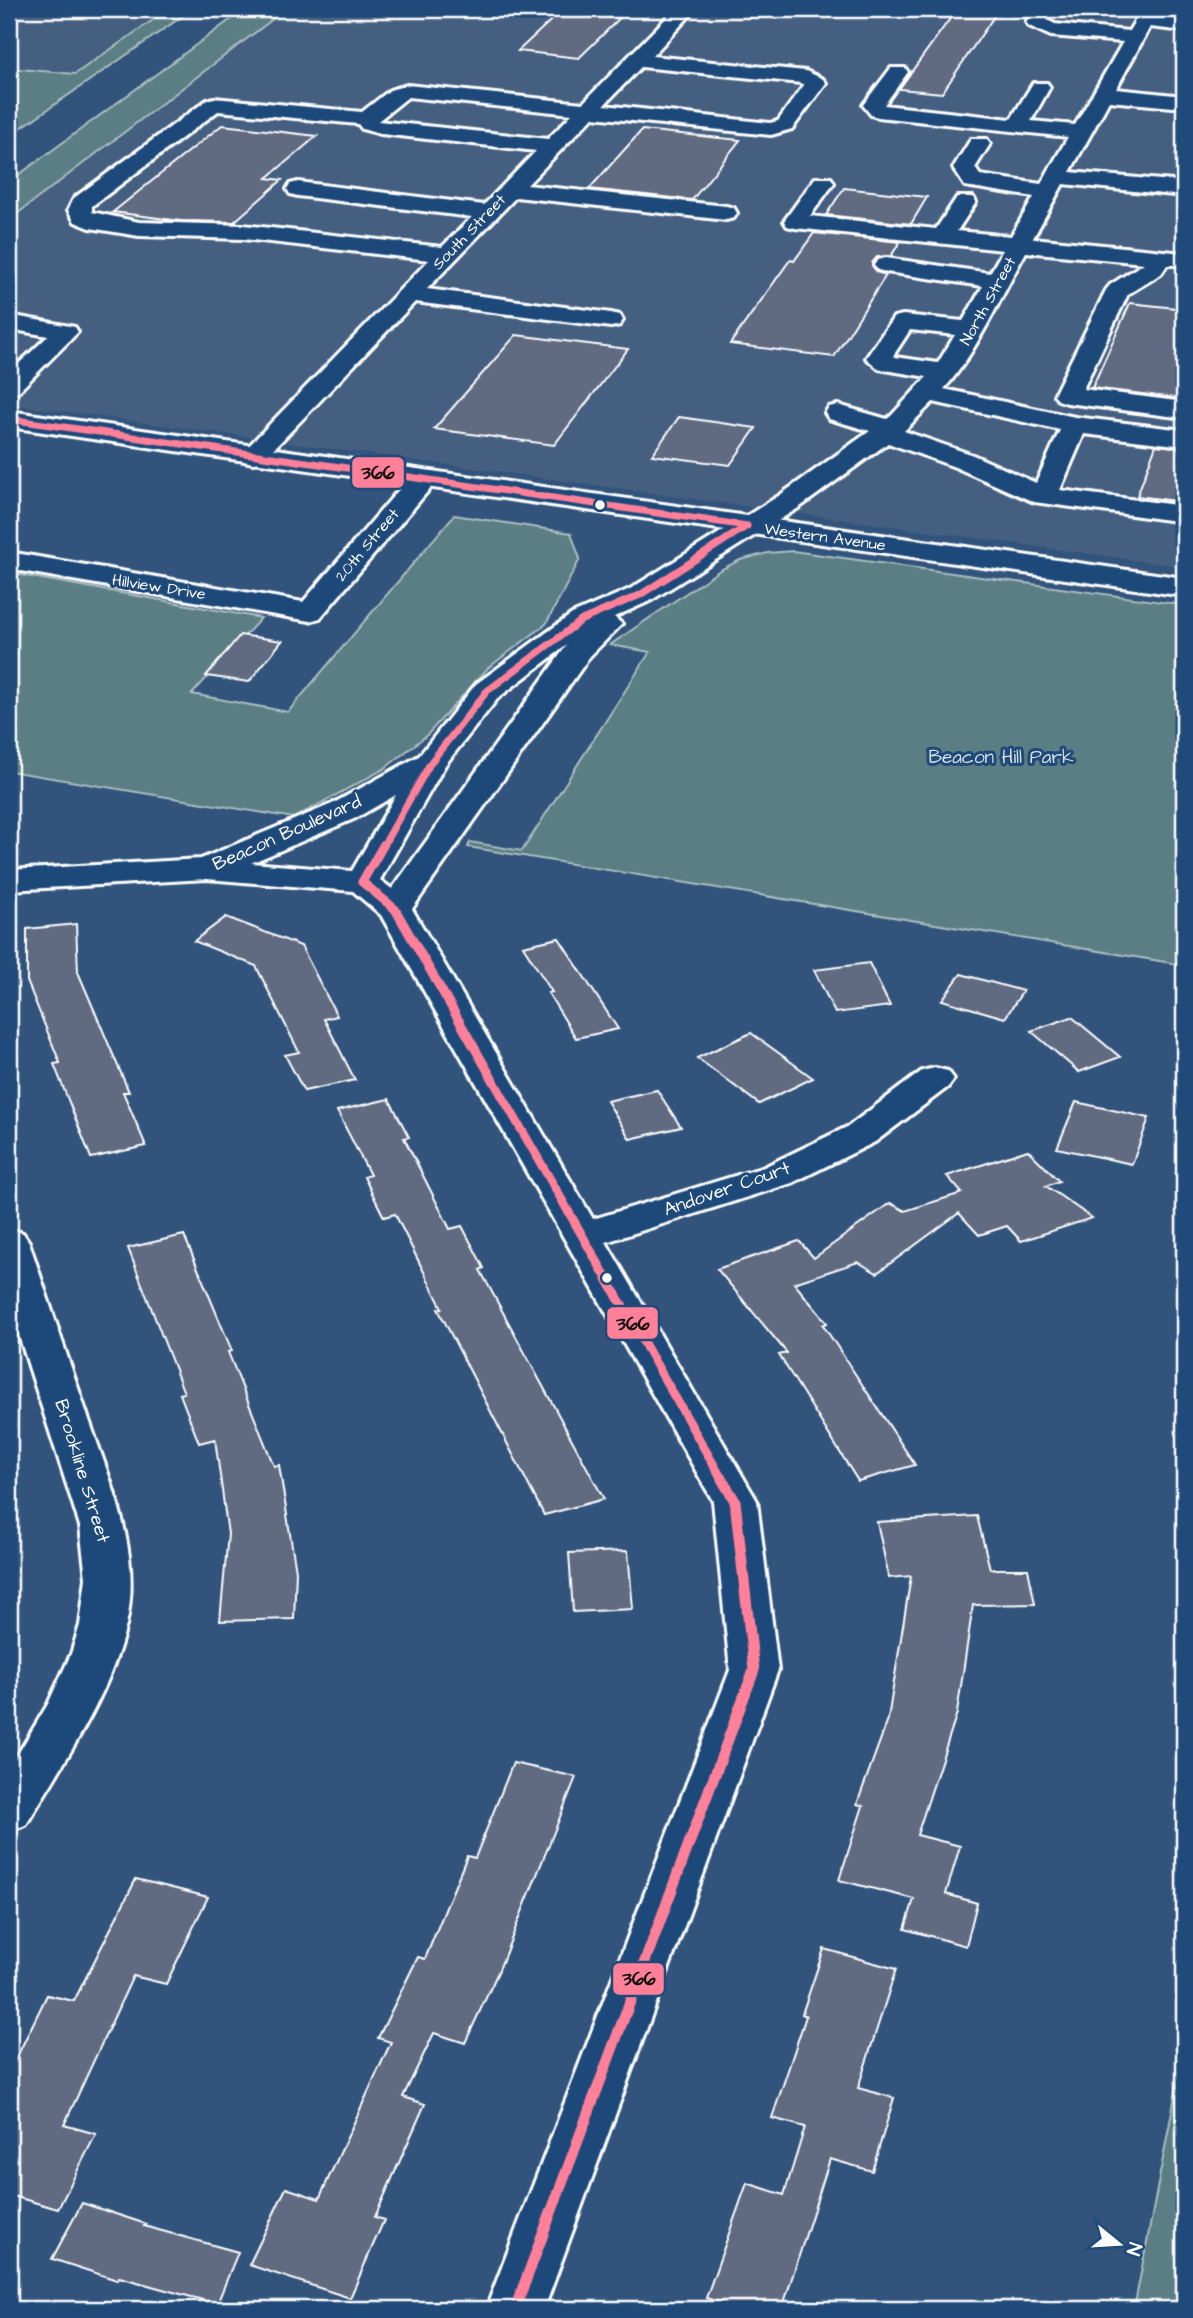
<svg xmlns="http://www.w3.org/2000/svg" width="1193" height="2318" viewBox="0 0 1193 2318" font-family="'Architects Daughter',sans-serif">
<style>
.built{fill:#445e81}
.green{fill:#5a7e83;stroke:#acbec1;stroke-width:2}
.building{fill:#606a81;stroke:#fff;stroke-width:2}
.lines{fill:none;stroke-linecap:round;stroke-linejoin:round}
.minor-casing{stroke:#fff;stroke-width:6}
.major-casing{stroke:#fff;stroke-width:6}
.minor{fill:#1f4a7a;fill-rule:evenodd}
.major{fill:#1f4a7a;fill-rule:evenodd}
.bus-1-far2-casing{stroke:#1f4a7a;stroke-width:11}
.bus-1-far1-casing{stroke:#1f4a7a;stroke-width:14}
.bus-1-casing{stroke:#1f4a7a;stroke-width:17}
.bus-1-far2{stroke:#ff8098;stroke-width:7}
.bus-1-far1{stroke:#ff8098;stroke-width:9}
.bus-1{stroke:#ff8098;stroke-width:11}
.bus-dot{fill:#fff;stroke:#1f4a7a;stroke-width:2.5}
.labels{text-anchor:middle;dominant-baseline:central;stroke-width:6;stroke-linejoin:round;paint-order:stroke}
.far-street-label{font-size:16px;fill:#fff;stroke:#1f4a7a}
.park-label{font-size:19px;fill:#d6dfe0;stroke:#1f4a7a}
.street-label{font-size:19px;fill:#fff;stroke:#1f4a7a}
.line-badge{stroke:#1f4a7a;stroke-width:2.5}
.pale-badge-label{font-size:19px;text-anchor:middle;font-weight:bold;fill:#111}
</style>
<rect width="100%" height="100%" fill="#32547c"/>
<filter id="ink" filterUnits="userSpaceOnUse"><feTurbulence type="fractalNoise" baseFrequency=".0143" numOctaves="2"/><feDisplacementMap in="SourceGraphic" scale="14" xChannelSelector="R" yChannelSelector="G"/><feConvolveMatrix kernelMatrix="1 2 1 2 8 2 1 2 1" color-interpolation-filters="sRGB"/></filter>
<g filter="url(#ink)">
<!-- built -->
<path class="built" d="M9,9H169L75,74L9,68Z
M286,9H1184V567L9,404V220Z"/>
<!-- green -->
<path class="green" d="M169,9H193L9,136V68L75,74Z
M245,9H286L9,220V182Z
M454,515L571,533L580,559L546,624L488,668L427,735L384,769L294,818L9,771V573L261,618L192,694L288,712Z
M793,551L1184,605V965L468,847L470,842L522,851L650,652L610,645L720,570L740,560L768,553Z
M1184,2049V2309H1134Z"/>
<!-- building -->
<path class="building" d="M563,9H629L579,58L518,51Z
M957,9H999L942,93L899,89Z
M222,125L317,136L267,178L282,180L234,222L181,221L113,212Z
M642,130L740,140L692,200L589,189Z
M844,188L927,197L911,224L826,215Z
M814,233L900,242L891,256L877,257L872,263L876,272L886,275L834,357L730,344L790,260L794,261Z
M1130,303L1184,309V399L1092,388Z
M516,335L628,349L554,445L434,429Z
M679,417L756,428L730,465L652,455Z
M1156,445L1184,448V502L1137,496Z
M240,635L282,641L249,682L206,676Z
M226,917L301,946L337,1016L324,1019L355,1080L304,1091L285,1055L299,1052L256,966L194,941Z
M76,924L78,972L129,1092H123L146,1146L91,1158L54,1064L60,1063L27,981V929Z
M559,938L618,1029L576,1038L548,993L552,992L523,946Z
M869,963L890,1006L835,1013L814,970Z
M961,974L1023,991L1005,1018L942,1000Z
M1072,1017L1120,1057L1079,1072L1031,1031Z
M751,1033L776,1051L813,1078L759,1104L697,1058Z
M657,1090L681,1127L630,1139L607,1101Z
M389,1099L409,1137L404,1138L450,1229L462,1226L484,1268L480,1270L604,1499L544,1515L438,1309L442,1308L395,1214L384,1217L364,1177L370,1175L337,1111Z
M1076,1102L1149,1118L1132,1164L1057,1148Z
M1028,1150L1059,1181L1046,1186L1092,1218L1021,1241L1007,1226L979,1235L959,1213L877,1273L858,1262L794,1283L827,1323L823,1325L915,1465L858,1481L779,1355L787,1353L717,1269L799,1241L814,1258L890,1203L905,1211L962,1193L947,1176Z
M184,1235L232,1351L228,1352L274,1466L279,1465L296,1571L294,1619L220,1621L228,1534L215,1439L199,1443L180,1394L184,1393L128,1248Z
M977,1516L990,1569H1028L1035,1604L973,1605L957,1713L917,1835L960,1846L946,1894L977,1903L966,1946L905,1929L914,1899L839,1880L863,1806L857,1804L888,1719L911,1576L889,1578L877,1522Z
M628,1551L633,1609L573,1612L569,1553Z
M513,1763L576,1777L498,1972L465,2043L434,2033L403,2097L425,2104L375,2217L384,2220L350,2298L249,2265L286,2188L319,2199L391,2042L378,2038L418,1957L425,1959L467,1856L475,1858Z
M136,1879L208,1897L166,1984L133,1976L64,2125L96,2134L58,2209L9,2195V2073L47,1995L74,2001Z
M824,1949L896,1969L858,2088L894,2098L872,2171L830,2159L782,2309H740L706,2298L747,2183L784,2195L805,2127L772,2118L806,2016L802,2014Z
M82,2203L146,2224L144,2226L238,2252L217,2304L119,2277L117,2280L52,2259Z"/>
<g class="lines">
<defs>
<path id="minor" d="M675,9H696L652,56L806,71L823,79L826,83L792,129L771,135L593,117L527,185L726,206L734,208L737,213L734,218L726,220L516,197L427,289L611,313L620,315L623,320L620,325L611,327L415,302L262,461L253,463L244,461L240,455L429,260L243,239L139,236L90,228L75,222L68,210L74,198L207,100L214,98L362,112L390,90L407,85L583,103ZM641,67L801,83L804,85L778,121L770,123L604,105ZM408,97L572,114L548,139L378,121ZM218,111L358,124L362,129L381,134L536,151L484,205L298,182L290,184L287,189L290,194L298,196L472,217L442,247L243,225L139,222L92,212V206Z
M1035,9H1053L1047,20L1055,24L1129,31L1142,9H1160L1156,16L1184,19V31L1150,27L1116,89L1184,96V108L1109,101L1070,172L1184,182V196L1063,184L1033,238L1184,253V265H1167L1161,274L1128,294L1083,389L1184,402V418L1067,403L1058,400L1054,395L1106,290L1110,285L1144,263L1026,252C1002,294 976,354 944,389L1075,417L1184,430V446L1084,434L1060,490L1184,506V522L1034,502L955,467L888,443L800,507L650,601L614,617L622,624L590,656L412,909L593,1219L764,1167L849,1126L922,1071L935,1068L948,1071L954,1079L948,1087L875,1142L792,1183L606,1242L757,1501L778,1670L544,2309H486L730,1670L713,1501L381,915L353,891L207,879L9,890V870L201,859L332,804L419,756L476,684L572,614L630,589L780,495L870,431L829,419L825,413L829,407L838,405L887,419L891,416L927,377L879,369L866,358L894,317L903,315L963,321L983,286L886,272L878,270L874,265L878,260L886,258L990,273L1003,250L795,228L787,226L784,221L815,178H831L834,183L810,216L936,229L957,197H973L976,202L957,231L1011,236L1034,197L965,186L953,168L971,139H987L990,144L975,168L980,175L1041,184L1068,137L878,117L871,115L863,105L891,68H905L908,72L884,105L1011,119L1033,83H1047L1050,87L1031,121L1075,125L1123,42L1051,36L1029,26L1026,22ZM910,330L955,335L938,363L895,357L893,356ZM933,402L1060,430L1036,483L973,455L904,431ZM567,645L392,889L380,880L445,765L498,698ZM396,795L352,871L251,863L356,818Z
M9,315L75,327L78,332L18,392L9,395V373L48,336L9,329Z
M423,471L433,473L437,479L433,485L320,618L310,621L9,569V552L303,602L413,473Z
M9,1229L23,1233L29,1242C48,1299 67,1357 87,1414C110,1482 143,1552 126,1625C109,1697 64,1762 26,1825L9,1831V1769L48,1704L71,1654L80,1625L86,1578L80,1526L9,1304Z"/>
<path id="major" d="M9,411L1184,578V596L9,427Z"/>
</defs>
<!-- minor casing -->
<use href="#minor" class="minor-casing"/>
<!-- major casing -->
<use href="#major" class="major-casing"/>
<!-- minor -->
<use href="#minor" class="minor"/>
<!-- major -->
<use href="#major" class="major"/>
<defs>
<path id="bus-1-far2" d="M9,419L747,526
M383,846L431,762L487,691L582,620L640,595L747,526"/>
<path id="bus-1-far1" d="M384,844L362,882L395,909L723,1481"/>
<path id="bus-1" d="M515,2309L754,1670L735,1501L722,1479"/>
</defs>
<!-- bus-1-far2 casing -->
<use href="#bus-1-far2" class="bus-1-far2-casing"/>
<!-- bus-1-far1 casing -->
<use href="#bus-1-far1" class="bus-1-far1-casing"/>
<!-- bus-1 casing -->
<use href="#bus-1" class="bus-1-casing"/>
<!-- bus-1-far2 -->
<use href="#bus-1-far2" class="bus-1-far2"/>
<!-- bus-1-far1 -->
<use href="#bus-1-far1" class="bus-1-far1"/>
<!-- bus-1 -->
<use href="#bus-1" class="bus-1"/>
</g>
</g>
<!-- markers -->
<g class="bus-dot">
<circle cx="600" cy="505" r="6"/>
<circle cx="607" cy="1278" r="6"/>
</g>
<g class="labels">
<!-- far-street labels -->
<g class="far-street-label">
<text transform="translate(469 232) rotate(-46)">South Street</text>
<text transform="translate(988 301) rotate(-61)">North Street</text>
<text transform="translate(825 537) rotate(8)">Western Avenue</text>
<text transform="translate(367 545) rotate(-50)">20th Street</text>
<text transform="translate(159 587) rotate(9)">Hillview Drive</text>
</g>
<!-- park labels -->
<g class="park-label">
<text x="1001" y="757">Beacon Hill Park</text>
</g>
<!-- street labels -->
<g class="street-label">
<text transform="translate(287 833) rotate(-24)">Beacon Boulevard</text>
<text transform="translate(727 1189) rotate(-19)">Andover Court</text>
<text transform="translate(82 1471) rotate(73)">Brookline Street</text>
</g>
</g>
<g class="line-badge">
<rect x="351" y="456" width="54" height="33" rx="7" fill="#ff8098"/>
<rect x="606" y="1306" width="53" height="34" rx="7" fill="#ff8098"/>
<rect x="612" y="1962" width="53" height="34" rx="7" fill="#ff8098"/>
</g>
<g class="pale-badge-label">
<text x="378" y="479">366</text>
<text x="633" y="1330">366</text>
<text x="639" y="1985">366</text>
</g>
<!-- margin -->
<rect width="1193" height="2318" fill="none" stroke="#1f4a7a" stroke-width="35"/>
<rect x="18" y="18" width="1158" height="2283" fill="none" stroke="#fff" stroke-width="2.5" filter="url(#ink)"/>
<!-- north arrow -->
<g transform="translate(1119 2244) rotate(108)" stroke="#1f4a7a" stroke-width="5" paint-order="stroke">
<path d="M0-5L12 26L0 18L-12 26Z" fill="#ffffff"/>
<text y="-10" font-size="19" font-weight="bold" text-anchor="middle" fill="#ffffff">N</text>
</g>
</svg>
